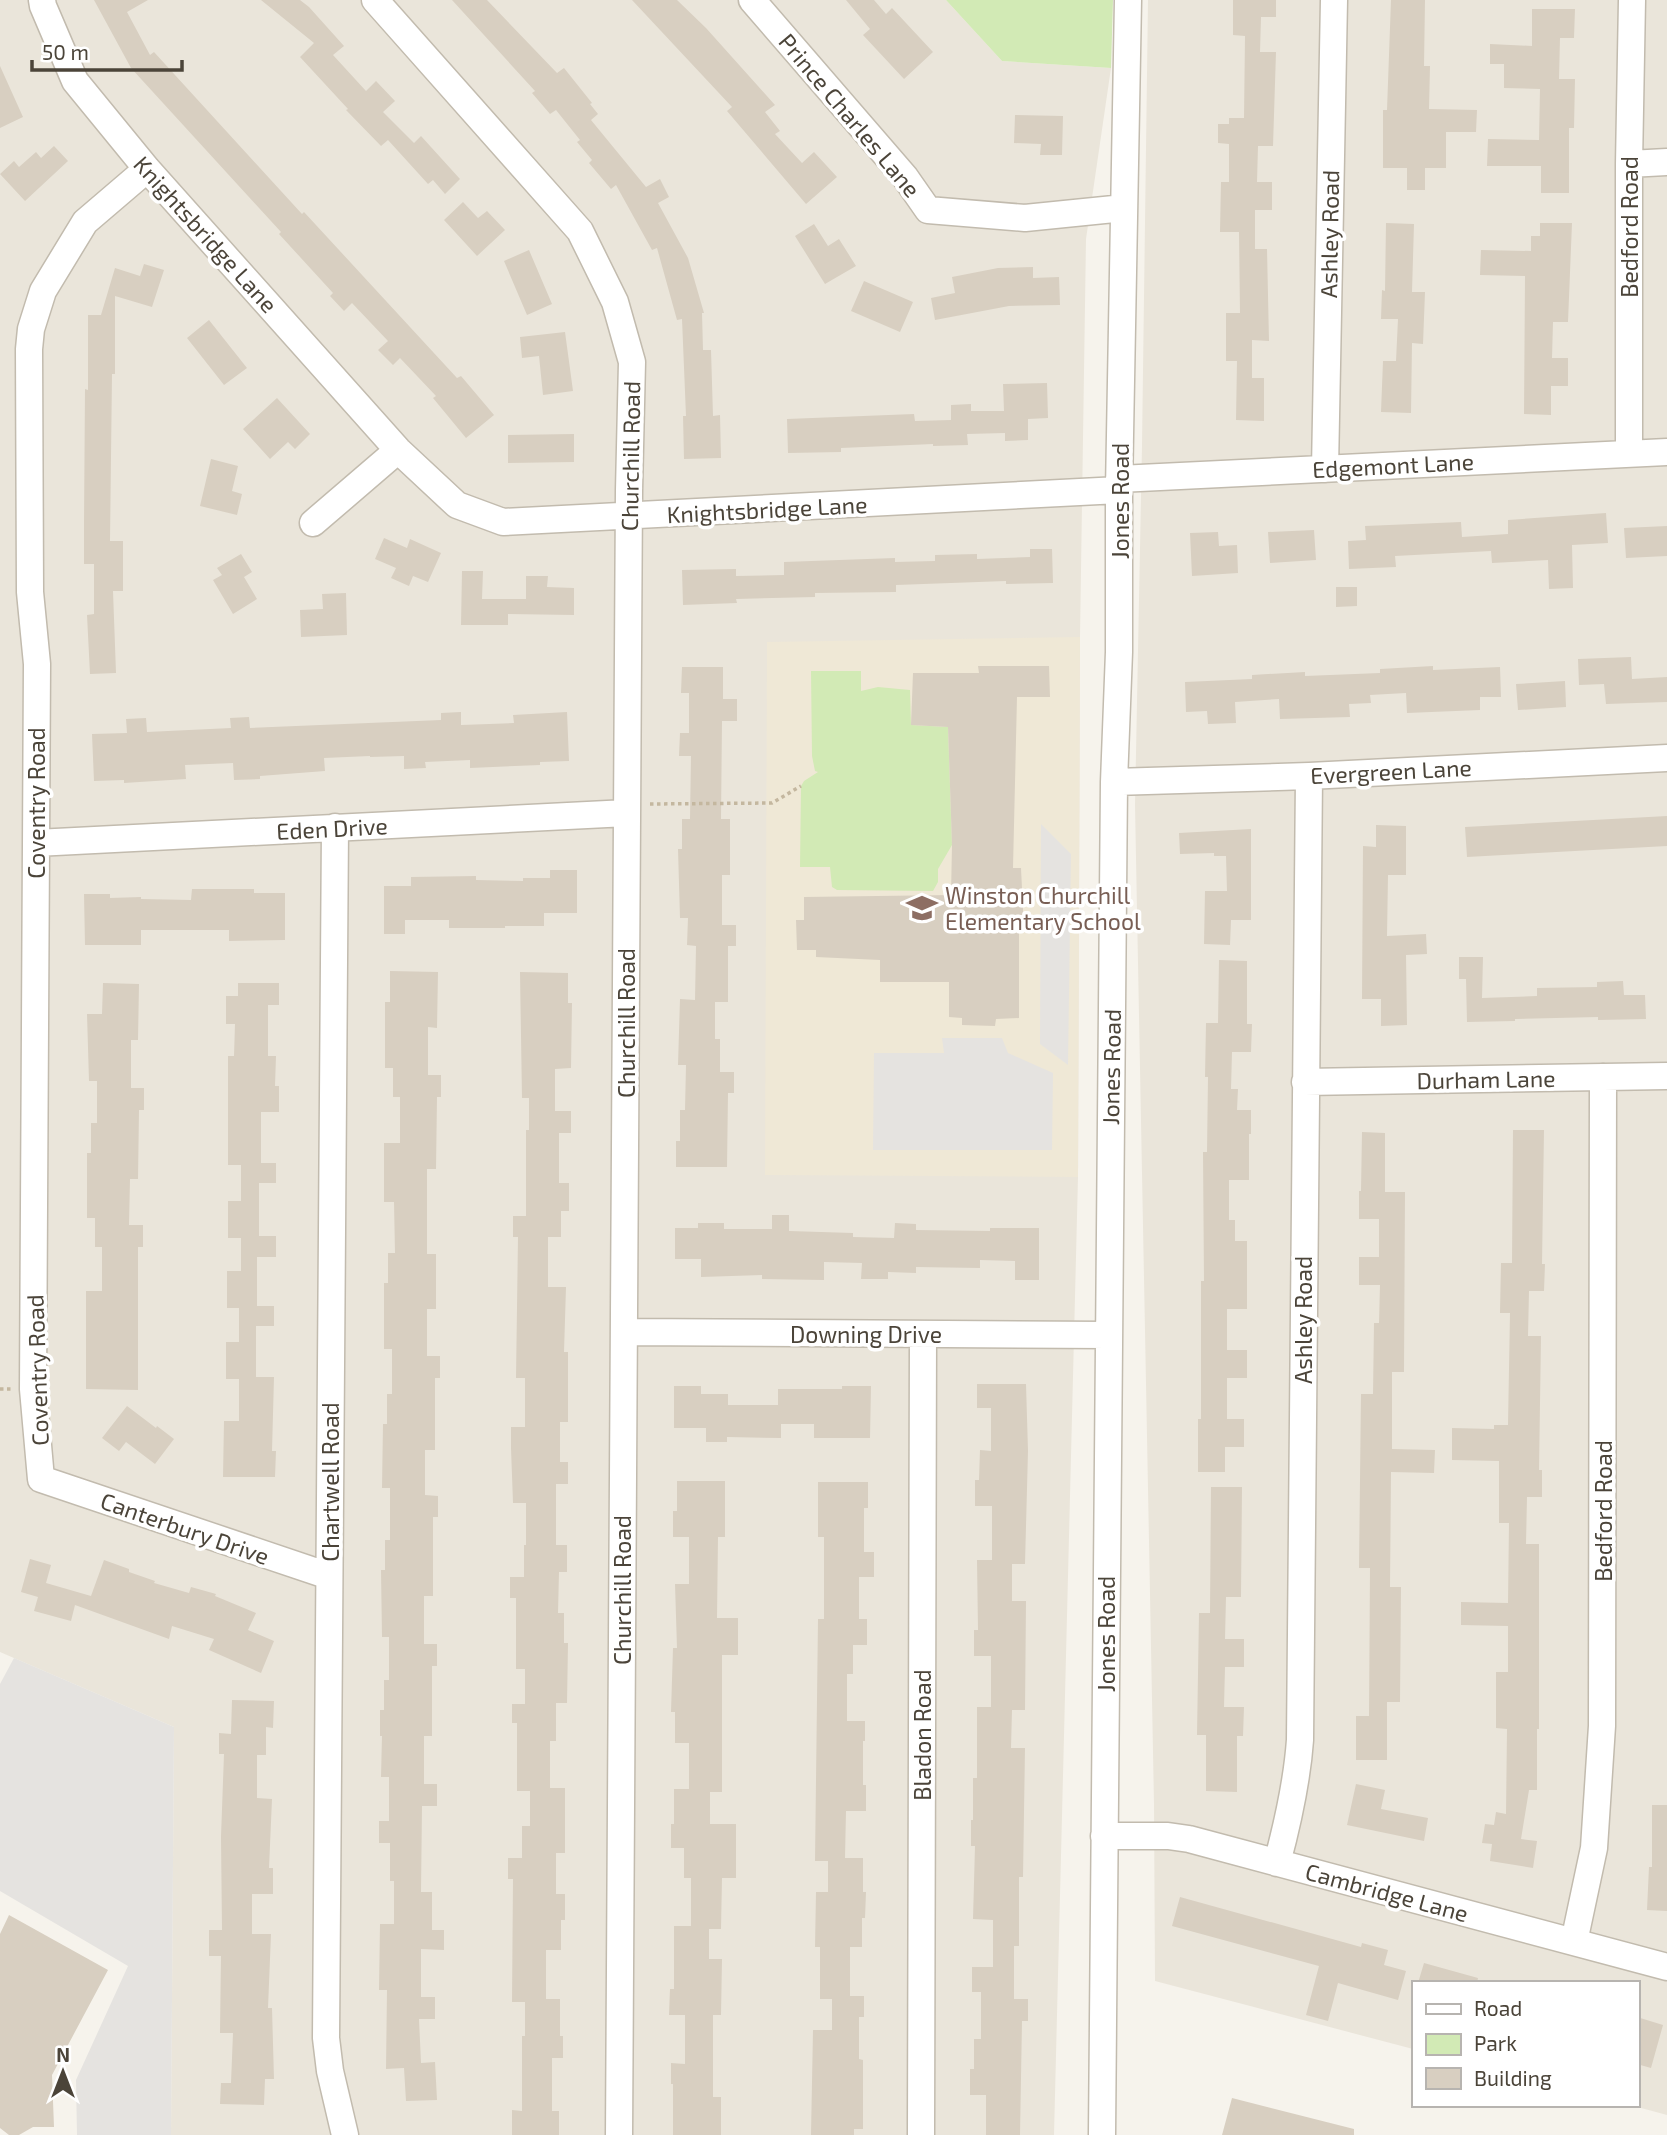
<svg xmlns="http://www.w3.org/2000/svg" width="1667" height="2135" viewBox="0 0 1667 2135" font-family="'Exo 2',sans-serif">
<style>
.residential{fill:#eae5da}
.education{fill:#efe8d6}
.green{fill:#d2eab5}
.parking{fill:#e5e3e0}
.building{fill:#d8cfc1}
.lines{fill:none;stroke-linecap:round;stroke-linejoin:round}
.minor-casing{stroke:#c2bbae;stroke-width:29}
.path{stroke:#c4b79f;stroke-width:3.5;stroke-dasharray:3.5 3.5;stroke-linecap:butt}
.minor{stroke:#fff;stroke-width:26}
.labels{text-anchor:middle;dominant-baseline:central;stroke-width:7;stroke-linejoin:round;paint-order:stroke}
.street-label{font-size:23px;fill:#4b4439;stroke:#fff}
.education-label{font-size:23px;fill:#785e54;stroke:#fff;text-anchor:start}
</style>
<rect width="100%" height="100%" fill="#f6f3ec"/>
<!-- residential -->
<path class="residential" d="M0,0H946L1002,61L1111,68L1086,239L1080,637L1078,1177L1054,2135H171L174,1727L0,1652Z
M1148,0H1667V2115L1630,2105H1637V1983H1413V2049L1155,1981L1154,1804L1135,805L1142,446Z"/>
<!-- education -->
<path class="education" d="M1080,637L1078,1177L765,1175L767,642Z"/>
<!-- green -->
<path class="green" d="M946,0H1113L1111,68L1002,61Z
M811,671H861V691L878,687L910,690L911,725L948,727L952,845L938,869V882L933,891L837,890L832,887L830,867H800L801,786L804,781L818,772L815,771L812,756Z"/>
<!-- parking -->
<path class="parking" d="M1041,824L1071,854L1068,1065L1040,1044Z
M942,1038H1002L1008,1053L1053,1073L1052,1150H873L874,1053H944Z
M14,1658L174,1727L171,2135H77L76,2080L128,1966L0,1891V1684Z"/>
<!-- building -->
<path class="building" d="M94,0H148L127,12L150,55L154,52L302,214L304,212L457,378L461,376L494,415L466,438L433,398L436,396L400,358L393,365L378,350L388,341L352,303L344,311L330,296L333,293L279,234L281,232L131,68Z
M261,0H300L309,7L344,46L333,55L366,91L376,81L395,101L383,112L414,143L421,136L460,179L445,194L433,180L428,184L388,140L381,146L346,110L348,109L300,57L314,43Z
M452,0H487L557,73L564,68L592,103L590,104L598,114L591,120L646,187L660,179L669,197L658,203L688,258L704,313H702L703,350H711L713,416L720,415L721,458L684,459L683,416H686L682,319L677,320L657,248L652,250L616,185L611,189L589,163L592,160L577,142L580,140L556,110L550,114L532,93L535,91Z
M632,0H677L706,28L775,105L765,112L780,131L775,134L802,163L814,152L837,177L806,204L727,111L732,107Z
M846,0H874L886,14L892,8L933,52L904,79L863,35L870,29Z
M1233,0H1276V17H1261L1260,52H1276L1273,146H1258L1257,182H1272V210H1255V249H1267L1269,341L1252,340V378H1264V421L1236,420L1237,361H1226V313H1240L1239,232H1220L1221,182H1229V144L1218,143V124H1229V118H1244L1245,36L1233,35Z
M1391,0H1425L1424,66H1430L1429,109L1477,110L1476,132H1446V168H1425V190H1407V168H1383V110H1387Z
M1532,9H1575L1574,38H1560L1559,79H1575L1574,128H1569V193H1541V166H1487L1488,139L1539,140L1540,89L1504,88V64H1490V44L1532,46Z
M0,66L23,117L0,128Z
M1015,115L1063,116L1062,155H1040L1041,144L1014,143Z
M54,146L68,161L25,201L0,174L14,161L19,167L36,152L41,158Z
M463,202L478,218L487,211L505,230L477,256L444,220Z
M1386,223L1414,224L1412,292H1425L1423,344L1412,343L1411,413L1381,412L1383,361H1396L1398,319H1381L1382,290L1385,291Z
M1540,223H1572L1568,322H1553L1552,358H1568V386H1551V415L1524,414L1525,276L1480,275L1481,250L1531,251V236H1540Z
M814,224L828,246L839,239L856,266L825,284L795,236Z
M529,250L552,304L527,315L504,261Z
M144,264L164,270L152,307L115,296V374H112L110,541H123V591H113L116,673L90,674L87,615L94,614V564H84V524L85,389L88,390V315H101L115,268L140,276Z
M1033,267V278L1059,277L1060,305L1009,306L935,320L931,298L955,293L952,277L998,268Z
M864,281L913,302L900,332L851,311Z
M209,320L247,368L224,385L187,338Z
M565,332L573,391L543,395L539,356L522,358L520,337Z
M1047,383L1048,418L1028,419V440L1005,441V433L967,434L968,445L933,446V444L841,448V452L788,453L787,419L914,414L915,421L951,420V405L971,404V411H1004L1003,384Z
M277,398L310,434L295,449L288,442L270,459L243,429Z
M574,434V462L508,463V435Z
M211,459L238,466L232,491L242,494L237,515L200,506Z
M1606,513L1608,543L1572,545L1573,588L1549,589L1548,560L1492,563L1491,551L1395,556L1396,567L1349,569L1348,541L1366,540L1365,526L1461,522L1462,537L1508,534V520Z
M1667,526V556L1626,558L1624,528Z
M1314,530L1316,560L1270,563L1268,532Z
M1218,532L1219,546L1237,545L1238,573L1192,576L1190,533Z
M384,538L407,548L410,539L441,553L428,582L413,576L409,586L391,578L396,568L375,559Z
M1030,549H1052L1053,583L1006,584V581L896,585V592L815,593V597L736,599L737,603L683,605L682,570L736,569V576L784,575V562L895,558V562L935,561V555L977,554V559L1030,557Z
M241,554L252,572L244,577L257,599L233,614L213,580L222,575L217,568Z
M462,571H483L482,599H526V576H548L547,587L574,588V615L508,614V625H461Z
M1336,587H1357V606L1336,607Z
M346,593L347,635L301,637L300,610L323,609L322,594Z
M1631,657L1632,679L1667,677V702L1606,704L1604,684L1579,685L1578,659Z
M978,666H1049L1050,697H1017L1013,868H1021L1024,930L1019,929V1018L996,1019L995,1026L962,1025V1018L949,1017V982H880V960L816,957V950H797L796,920H804V897L951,895L952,845L948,727L911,725L913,673H979Z
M1433,666V670L1500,667L1501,697H1480V710L1407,713L1406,693L1370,695L1371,703L1349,704L1350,717L1280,719L1279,699L1235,702L1236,723L1208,724L1207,711L1186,712L1185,682L1252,679V675L1305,672V676L1380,673V669Z
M682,667H723V699H737V721H722L721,819H730V875H722V925H736V946H728V1002H715V1039H720V1072H734V1093H728L727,1167H676V1141H680V1110H685L686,1065H678L680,999L695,1000L696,946L687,945L688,918H680L678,849H682V819H690L691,756H679L680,733H689V693H681Z
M1565,681L1566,707L1518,710L1516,684Z
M461,712V725L514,723L513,715L567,712L569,761L540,762V765L470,768V760L425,762L426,768L404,769V756L370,757V756L324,758L325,771L260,776V779L234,780L233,763L185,765L186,779L124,783V780L94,781L92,734L127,733L126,719L146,718L147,732L231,728L230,718L249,717L250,728L441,720V713Z
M1667,816V846L1467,857L1465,827Z
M1376,825L1406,826V875H1388L1387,936L1426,934L1427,954L1406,955L1407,1025L1381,1026V999H1362L1363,846L1376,847Z
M1251,829V920H1231L1230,945L1204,944L1205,891H1227L1226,856H1214V853L1180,854L1179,833Z
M550,870H577V913H544V926H505V928H449V920H405V934H384V886H411V877L476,876V880L523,881V878H550Z
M192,889H254V893H285V940L229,941V930H141V945H85L84,894H110V898L141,897V899L191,900Z
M1459,957H1483L1482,998L1537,996V988L1597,987V982L1623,981L1624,995H1645L1646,1019L1598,1020V1017L1515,1019V1021L1467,1022L1466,979H1459Z
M1219,960L1247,961V1024H1252L1251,1052H1232L1231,1089H1238L1237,1110H1251V1134H1249V1180H1229V1220H1235V1241H1247V1309H1227V1350H1247V1378H1227V1419H1244V1447H1225V1472H1198V1419H1201V1281H1204L1203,1152H1207L1208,1077H1205L1206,1023H1218Z
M390,971L438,972L437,1028L428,1027V1075H441V1097H437L436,1169H427V1254H436V1309H427V1356H440V1378H435V1450H425V1495L438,1496V1517H433V1596H424V1644H437V1666H432V1736H424V1784H437V1806H422L421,1892H432V1930H444V1950L421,1949V1997H435V2019H419L421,2063L435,2062L437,2100L406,2101L404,2068L386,2069L387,1990H379L380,1924H394V1881H390V1843H379V1821H389V1777H381L382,1736H380V1710H384V1680H389V1637H382L381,1570H385V1540H390V1488H382L383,1424H387V1394H392V1349H384V1283H388V1253H395L394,1202H384V1143H400V1097H393V1068H385V1002H390Z
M520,972L568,973V1003H572L571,1068L555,1069V1111H571V1133H559V1183H569V1211H561V1237H548V1287H566L564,1352H568V1422H560V1462H568V1484H556V1545H567V1572H559L558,1613H564V1643H568L567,1703H556V1741H550V1788H565V1853H556V1894H565V1920H561V1950H546V1999H560V2036H563V2058H552V2111H559V2135H512V2110L522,2111V2036H525V2002H512L513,1879H508V1858H522V1826H530V1791H517V1723H512V1704H525V1669H516V1598H510V1577H524V1545H526V1503H513L511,1448V1427H525V1378H516L518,1237H513V1216H526V1130H529V1098H522Z
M103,983L139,984L138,1040H131V1088H144V1110H139L138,1179H130L129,1225H143V1247H138V1390L86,1389V1291H102V1247H95V1218H87V1153H91V1123H97V1081H89L87,1014H102Z
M238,983H279V1005H268V1056H276L275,1086H279V1112H261V1163H276V1183H259V1236H276V1257H257V1306H274V1326H256V1377H274L272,1451H276L275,1477H223L224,1421H239V1379H226V1342H239V1308H227V1271H241V1238H228V1201H241V1165H228V1056H234L235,1024H226V996H238Z
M1513,1130H1544L1542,1264H1545L1544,1291H1529L1528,1336H1541L1539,1470H1542V1497H1527L1526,1544H1539V1729H1537V1790H1529L1521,1839L1537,1841L1533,1868L1490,1861L1492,1844L1482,1843L1485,1824L1494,1825L1496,1812L1506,1814L1507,1729L1496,1728V1672H1508V1626L1461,1625V1602L1508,1603L1509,1523H1499V1461L1452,1460V1428L1494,1429V1425H1508L1510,1313H1500L1501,1263H1512Z
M1362,1132L1385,1133V1192H1405L1404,1372H1392V1449L1435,1450L1434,1473L1391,1472L1390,1587H1401L1400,1702H1387V1760H1356V1716H1369L1370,1568H1359L1361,1394H1373L1374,1323H1379L1380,1285H1359V1257H1379V1219H1359V1191H1361Z
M772,1215H789V1231L853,1233V1237L894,1238L895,1223L916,1224V1230L990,1231V1228H1039V1280H1015V1261L980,1260V1268L916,1267V1273L888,1272V1279H861L862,1263L824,1262V1280L762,1279V1275L701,1277V1259H675V1228H698V1223H724V1229H772Z
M977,1384H1026L1028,1451L1025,1564H1012V1601H1026L1025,1710H1012L1011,1748H1025L1023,1877H1019V1946H1014V1999H1028V2021H1022L1020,2135H986V2095H970V2069H974V2039H981V1992H972V1967H993V1920L973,1919L975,1846H971V1820H973V1778H977V1707H991V1656H974V1630H978L977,1560H992V1506H975V1480H979L980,1450L991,1451V1408H977Z
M674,1386H701V1394H728V1405H778V1389H842V1386H871L870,1438H814V1424H781V1438L727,1437V1442H706V1428H674Z
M127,1406L156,1428L157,1426L174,1439L155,1464L126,1442L119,1451L102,1438Z
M677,1481H725V1537H718L717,1618H738V1655H722V1792H710V1824H736V1878H722L721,1929H709V1959H722L721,2015H713V2097H721V2135H673V2084H671V2063L685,2064V2015H669L670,1989H674V1926H691V1878H684V1848H671V1824H674V1789H689V1743H675V1712H671L673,1648H677L675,1584H689V1537H673V1511H677Z
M818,1482H868V1508H864V1552H874V1577H859V1619H867V1645H853V1674H847V1721H865V1741H863V1785H866V1811H846L845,1858H863V1892H866L865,1918H862V1947H850V1996H864V2017H859V2059L863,2060V2129H854V2135H811L813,2030H832V1999H820V1947H815L816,1892H828V1861H815L818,1619H824V1537H818Z
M1211,1487H1242L1241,1597H1226L1225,1639H1244V1667H1225L1224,1707H1244L1243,1736H1237V1792L1206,1791V1735H1197L1199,1613H1210Z
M30,1559L51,1565L46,1583L91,1596L104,1560L129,1569V1572L155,1581L154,1583L189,1593L191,1587L216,1594L215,1596L256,1613L248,1630L274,1641L261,1673L209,1650L214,1639L172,1626L169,1639L75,1605L71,1621L34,1611L38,1597L21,1592Z
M232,1700L274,1701L273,1728L266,1727V1755H257V1798L272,1799L269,1868H273V1894H252V1934H271L268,2008H272L274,2079H265L264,2105L220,2104L221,2083H231L233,2033H220L221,1956H209V1930H222L221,1837L224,1754H219V1733L231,1734Z
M1356,1784L1385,1790L1381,1809L1428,1818L1424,1841L1347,1825Z
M1652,1805H1667V1911L1647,1910L1649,1867H1652Z
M1180,1897L1361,1947L1362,1943L1388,1950L1384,1965L1406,1971L1398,2000L1338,1983L1328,2021L1306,2015L1319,1966L1172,1926Z
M9,1915L108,1970L52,2075L54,2127H33L19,2135H9L0,2128V1934Z
M1424,1963L1478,1978L1477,1983H1418Z
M1637,2017L1663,2025L1651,2068L1637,2064Z
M1232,2098L1354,2129V2135H1222Z"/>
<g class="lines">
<defs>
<path id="minor" d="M42,0L43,6L75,81L147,169L398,450L457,505L503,522L1119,490
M375,0L580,231L615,302L632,362L629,490L619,2135
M752,0L905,177L928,210L1025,218L1124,208
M1629,164L1667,162
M147,169L85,222L43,291L31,329L29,349L30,592L37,664L33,1389L41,1479L329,1576
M1629,453V164L1632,0
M1325,469L1334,0
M1119,479L1667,452
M313,523L398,450
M1114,782L1309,776L1667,758
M335,827L326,2038L330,2071L345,2135
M36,843L627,813
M1305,1082L1667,1076
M624,1332L1108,1335
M1104,1836H1168L1189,1839L1667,1967
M1277,1863C1288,1822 1297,1782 1300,1740L1309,776
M1574,1942L1594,1848L1602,1726L1603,1077
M921,2135L923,1335
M1102,2135L1114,782L1119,652V490L1128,0"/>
</defs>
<!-- minor casing -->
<use href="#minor" class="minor-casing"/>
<!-- path -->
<path class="path" d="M650,804L772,803L801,786
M0,1389H12"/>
<!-- minor -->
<use href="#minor" class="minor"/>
</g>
<!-- icons -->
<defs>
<symbol id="school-bare" viewBox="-9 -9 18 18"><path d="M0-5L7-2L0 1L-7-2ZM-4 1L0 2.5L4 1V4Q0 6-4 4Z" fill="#8d6e63" stroke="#fff" stroke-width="2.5" paint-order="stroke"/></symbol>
</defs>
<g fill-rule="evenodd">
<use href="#school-bare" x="900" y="886" width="44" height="44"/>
</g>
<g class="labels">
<!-- street labels -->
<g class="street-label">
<text transform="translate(850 115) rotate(50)">Prince Charles Lane</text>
<text transform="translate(1629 227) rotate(-90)">Bedford Road</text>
<text transform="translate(206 234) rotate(48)">Knightsbridge Lane</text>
<text transform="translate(1329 234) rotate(-89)">Ashley Road</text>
<text transform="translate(630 456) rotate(-89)">Churchill Road</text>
<text transform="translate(1393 465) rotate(-3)">Edgemont Lane</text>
<text transform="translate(1120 501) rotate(-90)">Jones Road</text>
<text transform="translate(767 509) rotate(-3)">Knightsbridge Lane</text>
<text transform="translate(1391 771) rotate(-3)">Evergreen Lane</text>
<text transform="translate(36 803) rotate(-90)">Coventry Road</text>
<text transform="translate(332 828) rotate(-3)">Eden Drive</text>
<text transform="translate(626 1023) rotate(-90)">Churchill Road</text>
<text transform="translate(1111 1067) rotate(-89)">Jones Road</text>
<text transform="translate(1486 1079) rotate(-1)">Durham Lane</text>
<text transform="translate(1303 1320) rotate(-90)">Ashley Road</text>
<text x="866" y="1334">Downing Drive</text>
<text transform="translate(37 1370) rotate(-92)">Coventry Road</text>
<text transform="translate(330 1482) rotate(-90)">Chartwell Road</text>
<text transform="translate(1603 1511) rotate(-90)">Bedford Road</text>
<text transform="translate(185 1528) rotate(19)">Canterbury Drive</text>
<text transform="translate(622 1590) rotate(-90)">Churchill Road</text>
<text transform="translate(1106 1634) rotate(-90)">Jones Road</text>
<text transform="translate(922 1735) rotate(-90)">Bladon Road</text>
<text transform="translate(1387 1892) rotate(15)">Cambridge Lane</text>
</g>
<!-- education labels -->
<g class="education-label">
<text x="945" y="895">Winston Churchill<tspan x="945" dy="26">Elementary School</tspan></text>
</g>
</g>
<!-- legend -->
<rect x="1412" y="1981" width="228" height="126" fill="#ffffff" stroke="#b7b4b0" stroke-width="2"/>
<rect x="1426" y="2004" width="35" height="10" fill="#ffffff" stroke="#b7b4b0" stroke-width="2"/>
<text x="1474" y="2016" font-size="21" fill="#4b4439">Road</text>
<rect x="1426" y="2034" width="35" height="21" fill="#d2eab5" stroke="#b7b4b0" stroke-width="2"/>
<text x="1474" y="2051" font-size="21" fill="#4b4439">Park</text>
<rect x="1426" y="2068" width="35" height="21" fill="#d8cfc1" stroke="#b7b4b0" stroke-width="2"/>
<text x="1474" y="2086" font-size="21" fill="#4b4439">Building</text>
<!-- north arrow -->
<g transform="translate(63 2072)" stroke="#ffffff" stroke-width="5" paint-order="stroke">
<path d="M0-5L12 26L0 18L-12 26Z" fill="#4b4439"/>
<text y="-10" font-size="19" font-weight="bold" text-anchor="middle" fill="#4b4439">N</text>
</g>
<!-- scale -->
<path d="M32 60v10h150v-10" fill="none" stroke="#4b4439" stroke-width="3.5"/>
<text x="42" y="60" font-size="21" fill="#4b4439" stroke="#ffffff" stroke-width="5" paint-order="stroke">50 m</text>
</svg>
